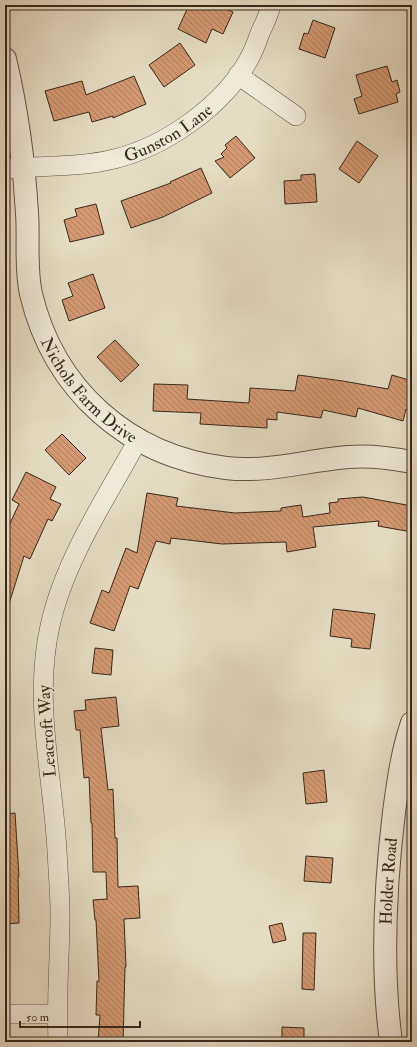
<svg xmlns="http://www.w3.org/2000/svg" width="417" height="1047" viewBox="0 0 417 1047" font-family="'IM FELL Double Pica',serif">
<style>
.building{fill:url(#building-back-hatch);stroke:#38271a}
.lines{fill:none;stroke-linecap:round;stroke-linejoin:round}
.minor-casing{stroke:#635444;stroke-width:20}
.tertiary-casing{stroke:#635444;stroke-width:24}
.minor{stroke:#eee9d8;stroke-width:19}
.tertiary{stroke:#eee9d8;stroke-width:22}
.labels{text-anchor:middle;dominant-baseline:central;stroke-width:3;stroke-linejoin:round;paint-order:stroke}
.street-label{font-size:17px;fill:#38271a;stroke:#eee9d8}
</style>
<defs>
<pattern id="building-back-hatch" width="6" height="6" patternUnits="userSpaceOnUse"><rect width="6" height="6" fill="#d49972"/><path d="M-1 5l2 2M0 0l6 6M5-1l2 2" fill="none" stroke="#ad7d5d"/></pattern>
</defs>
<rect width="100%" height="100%" fill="#e5ddc3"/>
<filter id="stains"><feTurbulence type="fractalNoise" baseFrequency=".005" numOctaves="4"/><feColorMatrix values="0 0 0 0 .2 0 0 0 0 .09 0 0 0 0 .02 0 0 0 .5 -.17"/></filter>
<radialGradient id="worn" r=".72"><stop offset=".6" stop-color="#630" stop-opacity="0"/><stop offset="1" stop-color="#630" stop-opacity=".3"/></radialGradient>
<!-- building -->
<path class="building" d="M189,5H217L233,12L223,34L212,29L206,43L178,29Z
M313,20L335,28L325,58L299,49L304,33L308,34Z
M180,43L195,65L164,87L149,65Z
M387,66L392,82L397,80L400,92L396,94L398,102L359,114L354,99L362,96L356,75Z
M134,76L146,104L113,118V116L92,122L89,112L54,121L45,91L82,81L86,95Z
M236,136L255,158L230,178L215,161L224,157L221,154L227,148L225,145Z
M357,141L378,156L359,183L339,169Z
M201,168L212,193L163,217L131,228L121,201L171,183L170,182Z
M315,174L317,202L285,204L284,181L301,180V175Z
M96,204L104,234L70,242L64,220L77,216L75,209Z
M93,274L105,308L69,321L62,300L73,296L68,283Z
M115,340L139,365L121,382L97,357Z
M298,375L343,381L388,389L392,375L412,381V411L406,409L403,421L358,408L356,417L323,410L321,418L277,412V420L267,419V428L200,424L201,413L153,411L154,384L188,385L187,399L249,403L250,388L295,391Z
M62,434L86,458L69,475L45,450Z
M26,472L56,487L50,499L61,504L52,521L48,519L30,559L24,556L8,607L5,606V534L19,504L12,500Z
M147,493L178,498L176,506L235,513L281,511V508L301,505L303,517L330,513L329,503L338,502V499L363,497L412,506V532L378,526L379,521L313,527L316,547L287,552L286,542L222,544L171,538L170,544L156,541L138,589L130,586L114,631L90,623L102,590L109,593L126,548L137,553Z
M333,609L375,614L370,649L351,647L352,639L330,636Z
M95,648L113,650L111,675L92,673Z
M116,697L119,726L101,728L108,790L113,789L115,838H117L118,887L138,886L140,918L124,919L126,967H125L123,1042H98L100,1015H96L97,981H99L96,920H95L93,900L107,899L106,872H93L92,823H91L89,777L84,778L80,730H76L74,711L86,710L85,700Z
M324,770L327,802L306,804L303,773Z
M15,813L19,877H18L19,923L5,924V814Z
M306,856L333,858L331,883L304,881Z
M282,923L286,940L273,943L269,926Z
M303,933H316L314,990L302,989Z
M282,1027L304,1028V1042H282Z"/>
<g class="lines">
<defs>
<g id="minor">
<path d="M238,75L296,116"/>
<path id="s1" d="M5,169C41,165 78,168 114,159C164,147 222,107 248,61C253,52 257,42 260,33C264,24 269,15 271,5"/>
<path d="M5,1014H57"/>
<path d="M58,1042C56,999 60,956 60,914C60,893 58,872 57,851C53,776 33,702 50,626C64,561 106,498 138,440"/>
</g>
<g id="tertiary">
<path id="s2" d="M5,59C17,110 24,161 27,213C29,240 25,267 31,294C54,390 128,456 226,468C267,473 308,460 349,457C370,455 391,458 412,462"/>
<path id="s3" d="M391,1042C381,968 385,887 394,812C398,783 402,752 412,723"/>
</g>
</defs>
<!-- minor casing -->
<use href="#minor" class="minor-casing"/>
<!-- tertiary casing -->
<use href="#tertiary" class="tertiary-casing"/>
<!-- minor -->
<use href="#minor" class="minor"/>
<!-- tertiary -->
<use href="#tertiary" class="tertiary"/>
</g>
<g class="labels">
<!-- street labels -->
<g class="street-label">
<text stroke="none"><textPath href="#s1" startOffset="170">Gunston Lane</textPath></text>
<text stroke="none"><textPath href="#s2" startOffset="352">Nichols Farm Drive</textPath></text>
<text transform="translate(47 731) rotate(-94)">Leacroft Way</text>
<text stroke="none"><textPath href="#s3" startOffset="161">Holder Road</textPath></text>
</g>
</g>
<!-- margin -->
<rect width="417" height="1047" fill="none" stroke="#e5ddc3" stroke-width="20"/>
<rect x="6" y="6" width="405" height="1035" fill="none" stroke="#38271a" stroke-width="2"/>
<rect x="10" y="10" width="397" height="1027" fill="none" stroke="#38271a"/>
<!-- scale -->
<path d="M20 1021v6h120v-6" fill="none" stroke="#38271a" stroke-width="2"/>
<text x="26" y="1021" font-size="12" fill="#38271a" stroke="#eee9d8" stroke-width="3" paint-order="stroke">50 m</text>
<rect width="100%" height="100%" filter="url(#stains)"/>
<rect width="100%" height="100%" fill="url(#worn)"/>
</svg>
